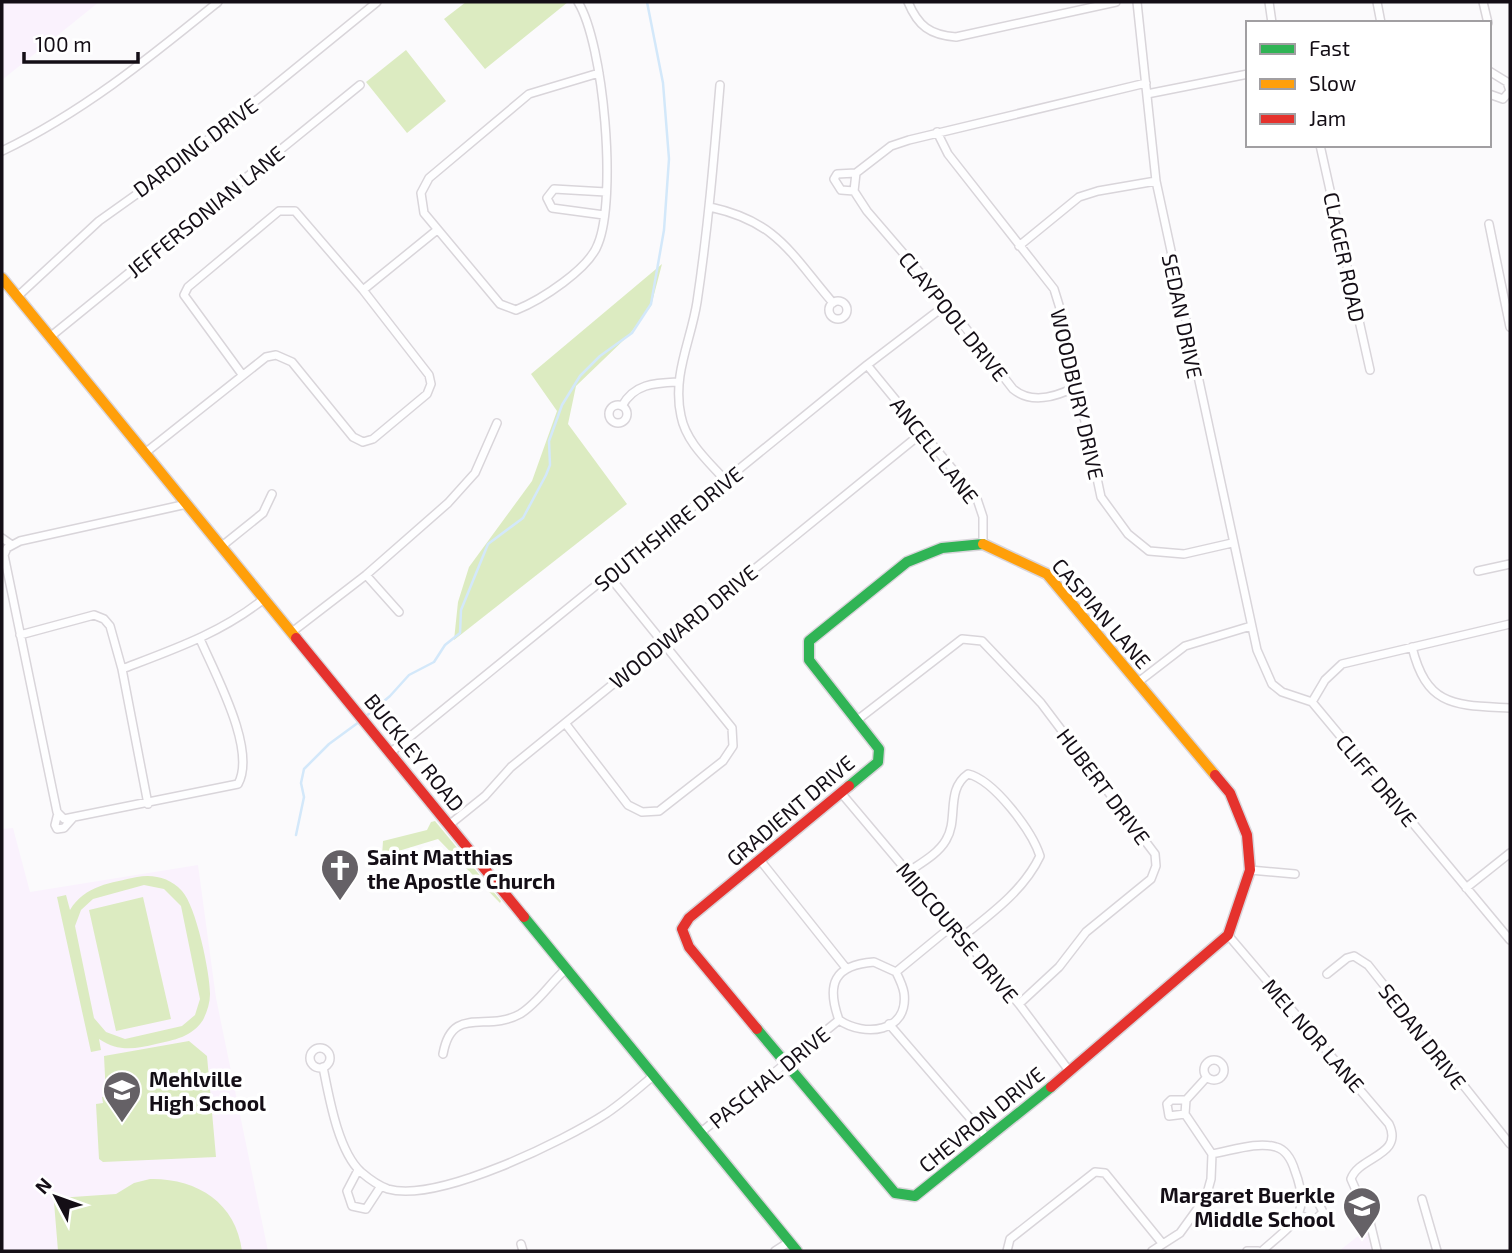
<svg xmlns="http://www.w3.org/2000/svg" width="1512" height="1253" viewBox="0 0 1512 1253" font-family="'Exo 2',sans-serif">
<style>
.built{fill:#faf2fd}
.green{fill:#dcebc1;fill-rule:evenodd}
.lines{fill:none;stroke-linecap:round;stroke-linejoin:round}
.stream{stroke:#d3e8fa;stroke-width:2.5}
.street-casing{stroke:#d9d5da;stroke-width:10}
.fast-casing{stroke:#d9d5da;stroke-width:13}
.slow-casing{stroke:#d9d5da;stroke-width:13}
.jam-casing{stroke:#d9d5da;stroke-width:13}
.street{stroke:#fefeff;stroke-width:7}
.fast{stroke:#30b455;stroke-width:10}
.slow{stroke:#ff9f0a;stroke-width:10}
.jam{stroke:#e5322d;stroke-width:10}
.labels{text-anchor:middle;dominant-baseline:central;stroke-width:7;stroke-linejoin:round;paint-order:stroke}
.street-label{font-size:21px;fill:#140e16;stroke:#fff}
.poi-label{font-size:21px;font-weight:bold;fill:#140e16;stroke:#fff;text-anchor:start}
</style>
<rect width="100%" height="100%" fill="#fbfafc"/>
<!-- built -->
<path class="built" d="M2,2H99L2,80Z
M13,828L30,892L198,865L216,998L268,1251H2V829Z
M1367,1229L1372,1251H1339Z"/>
<!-- green -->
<path class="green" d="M466,2H568L485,69L444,19Z
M406,50L446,101L407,133L366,82Z
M662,264L651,306L629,335L576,386L568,424L627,504L454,640L458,602L469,567L532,481L557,411L531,374Z
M435,821L501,901L500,903L438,839L382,856L383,841L427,830L431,822Z
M137,877C154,874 170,878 182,891C196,906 210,972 210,994C210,1003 207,1012 203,1020C192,1037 174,1040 156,1044C135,1049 118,1052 99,1039L101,1050L91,1052L57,897L66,895L70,910C85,885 111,883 137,877ZM144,885L164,889L181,906L200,999L195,1015L182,1026L125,1039L106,1032L94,1018L75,926L81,910L93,899Z
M143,897L171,1019L116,1031L89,910Z
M189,1041L207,1056L216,1157L103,1162L99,1159L96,1104L103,1103L102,1097L106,1096L104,1056Z
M150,1179C196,1178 236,1202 242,1251H58L54,1202L58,1198L116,1194L134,1183Z"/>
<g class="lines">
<!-- stream -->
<path class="stream" d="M364,718L390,696L409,675L434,662L445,645L460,633L461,610L488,544L523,518L546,475L550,465L549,441L562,405L580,376L600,356L632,333L651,304L664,230L669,159L663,83L647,2
M296,835L304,797L301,783L304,769L329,744L359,722"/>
<defs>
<path id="street" d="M578,2C604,44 617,198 598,244C589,269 541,300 516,310L500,304L424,213L421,193L429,178L529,94L599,73
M908,2C918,26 930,35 956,37L1116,2
M1137,2L1156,181L1257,650L1272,684L1282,692L1312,702L1510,940
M1269,2L1272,23
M1377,2L1381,23
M1483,2L1488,23
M1489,71L1507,82L1510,91L1503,99L1489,94
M720,85C714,157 708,229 697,302C691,341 672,375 681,416C686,442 708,461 725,480
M1147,94L1248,74
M937,132L948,154L1054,289L1063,318L1101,497L1128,534L1149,551L1184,554L1232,543
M1320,145L1370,370
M2,151C83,112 149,58 218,2
M854,191L841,190L834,179L837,174L856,173
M710,207C778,222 790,253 833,303
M604,215L552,208L547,198L554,189L606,192
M1489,224L1510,327
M1019,246L1079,197L1098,191L1156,181
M363,290L437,230
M17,297L99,221L172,169L377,2
M829 310a9 9 0 1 1 18 0a9 9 0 1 1-18 0Z
M50,337L360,85
M867,365L977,499L983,517V544
M1075,387C1056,397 1031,404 1013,389L947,304L867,211L854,191L856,173L891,146L909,140L1146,83
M609 414a9 9 0 1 1 18 0a9 9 0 1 1-18 0Z
M622,406C634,384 654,383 677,382
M145,453L266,357L276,355L292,362L353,437L363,442L373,439L427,394L431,384L429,375L363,290L295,211H279L188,287L184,295L241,373
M187,504L20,541L7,548L4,555L57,812L64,819L238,784C257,750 215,674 200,639
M2,538L12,545
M222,546L263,513L272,494
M1478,571L1510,564
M366,575L399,612
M292,632L366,575L448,503L475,473L497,423
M20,635L94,615L104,619L110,626L122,669L148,804
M1412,647C1427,708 1456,705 1510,708
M122,669C172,650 222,633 265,598
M1137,683L1185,646L1251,626
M1312,702L1325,680L1342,664L1510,624
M856,721L962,639L982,641L1041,703L1155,854L1156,866L1151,879L1086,932L1059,967L1019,1004
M565,723L628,805L642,812L659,811L723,761L733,746L732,728L609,576
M390,753L867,365L947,304
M842,794L1019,1004L1070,1072
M58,813L55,825L57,829L64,828L72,819
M449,825L485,796L511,767L923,432
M760,860L846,968
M1250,870L1295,874
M908,872C921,863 938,854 946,840C959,819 945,790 968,774C994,780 1032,831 1040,856C1024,890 991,914 962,937
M1466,888L1510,853
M1228,935L1389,1124C1404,1156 1359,1156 1351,1179L1370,1222L1377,1251
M874,962L896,972C899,978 903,986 904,993C909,1033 864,1037 839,1020C826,984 834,965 874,962Z
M896,972L952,926
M1327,974L1347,958L1354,956L1368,965L1510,1144
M889,1024L988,1139
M310 1058a10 10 0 1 1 20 0a10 10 0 1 1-20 0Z
M443,1054C452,1004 486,1033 520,1014C538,1003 550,983 566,969
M1204 1070a10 10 0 1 1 20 0a10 10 0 1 1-20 0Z
M323,1067C329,1097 338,1151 361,1172C368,1178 379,1186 388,1189C438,1203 564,1141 607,1113C623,1102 638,1089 653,1076
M1185,1114L1169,1116L1167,1104L1171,1100H1186
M700,1133L839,1020
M1212,1154C1231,1151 1257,1141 1276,1147C1287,1150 1292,1161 1295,1171C1312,1216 1293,1223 1262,1251
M358,1170L347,1191L352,1206L366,1209L381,1186
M1422,1199L1437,1251
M1300,1215L1313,1222L1323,1212L1318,1202L1304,1199
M521,1244L523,1251
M775,1251L789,1242
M1007,1251L1010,1239L1095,1172L1105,1173L1162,1243
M1152,1251L1180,1233L1206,1197L1211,1179L1212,1154L1185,1114L1186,1100L1206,1078
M1247,1251H1258"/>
<path id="fast" d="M849,786L878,762L879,749L809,660V641L907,562L942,548L983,544
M524,917L797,1251
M757,1029L895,1193L915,1196L1051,1087"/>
<path id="slow" d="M2,278L296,638
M983,544L1047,574L1215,775"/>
<path id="jam" d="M296,638L524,917
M757,1029L689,947L682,929L689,918L849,786
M1051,1087L1228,935L1250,870L1247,835L1230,793L1215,775"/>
</defs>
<!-- street casing -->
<use href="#street" class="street-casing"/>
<!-- fast casing -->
<use href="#fast" class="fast-casing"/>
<!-- slow casing -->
<use href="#slow" class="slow-casing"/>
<!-- jam casing -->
<use href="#jam" class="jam-casing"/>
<!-- street -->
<use href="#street" class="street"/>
<!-- fast -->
<use href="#fast" class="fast"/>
<!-- slow -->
<use href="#slow" class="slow"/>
<!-- jam -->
<use href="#jam" class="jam"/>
</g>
<!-- icons -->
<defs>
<symbol id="church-pin" viewBox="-11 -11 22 30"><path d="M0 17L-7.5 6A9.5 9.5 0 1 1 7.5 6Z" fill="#656166" stroke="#fff"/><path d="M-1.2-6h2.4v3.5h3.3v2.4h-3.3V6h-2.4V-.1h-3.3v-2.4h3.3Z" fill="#fff"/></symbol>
<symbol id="school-pin" viewBox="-11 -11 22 30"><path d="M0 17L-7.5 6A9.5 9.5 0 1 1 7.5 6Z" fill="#656166" stroke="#fff"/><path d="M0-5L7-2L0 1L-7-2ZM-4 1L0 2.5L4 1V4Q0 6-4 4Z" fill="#fff"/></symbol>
</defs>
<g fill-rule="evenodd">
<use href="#church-pin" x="318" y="846" width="44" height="60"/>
<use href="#school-pin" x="100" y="1068" width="44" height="60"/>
<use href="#school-pin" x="1340" y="1184" width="44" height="60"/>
</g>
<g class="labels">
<!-- street labels -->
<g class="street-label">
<text transform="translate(195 147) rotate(-37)">DARDING DRIVE</text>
<text transform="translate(205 211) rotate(-39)">JEFFERSONIAN LANE</text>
<text transform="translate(1345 257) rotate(78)">CLAGER ROAD</text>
<text transform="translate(954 316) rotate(51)">CLAYPOOL DRIVE</text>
<text transform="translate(1183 316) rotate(78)">SEDAN DRIVE</text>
<text transform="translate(1078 394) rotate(77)">WOODBURY DRIVE</text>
<text transform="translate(935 450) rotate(52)">ANCELL LANE</text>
<text transform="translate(668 528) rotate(-39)">SOUTHSHIRE DRIVE</text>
<text transform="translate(1102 613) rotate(49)">CASPIAN LANE</text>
<text transform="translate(683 626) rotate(-39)">WOODWARD DRIVE</text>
<text transform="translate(415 752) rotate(51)">BUCKLEY ROAD</text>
<text transform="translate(1377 780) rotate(50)">CLIFF DRIVE</text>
<text transform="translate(1104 786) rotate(53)">HUBERT DRIVE</text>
<text transform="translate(790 810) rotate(-40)">GRADIENT DRIVE</text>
<text transform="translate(958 932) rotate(50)">MIDCOURSE DRIVE</text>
<text transform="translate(1314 1035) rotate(49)">MEL NOR LANE</text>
<text transform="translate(1423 1036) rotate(52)">SEDAN DRIVE</text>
<text transform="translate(769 1077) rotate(-39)">PASCHAL DRIVE</text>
<text transform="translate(981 1119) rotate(-39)">CHEVRON DRIVE</text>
</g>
<!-- poi labels -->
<g class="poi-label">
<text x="367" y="856">Saint Matthias<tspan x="367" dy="24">the Apostle Church</tspan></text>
<text x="149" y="1078">Mehlville<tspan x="149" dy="24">High School</tspan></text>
<text x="1335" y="1194" text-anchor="end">Margaret Buerkle<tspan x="1335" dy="24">Middle School</tspan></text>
</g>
</g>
<!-- border -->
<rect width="1512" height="1253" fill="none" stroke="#140e16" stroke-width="7"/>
<!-- legend -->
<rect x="1246" y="21" width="245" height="126" fill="#ffffff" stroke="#a19fa2" stroke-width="2"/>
<rect x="1260" y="44" width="35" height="10" fill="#30b455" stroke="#a19fa2" stroke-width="2"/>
<text x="1309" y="56" font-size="21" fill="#140e16">Fast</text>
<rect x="1260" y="79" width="35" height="10" fill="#ff9f0a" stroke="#a19fa2" stroke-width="2"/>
<text x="1309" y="91" font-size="21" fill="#140e16">Slow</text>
<rect x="1260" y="114" width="35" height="10" fill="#e5322d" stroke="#a19fa2" stroke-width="2"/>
<text x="1309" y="126" font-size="21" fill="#140e16">Jam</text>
<!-- north arrow -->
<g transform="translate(56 1197) rotate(311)" stroke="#ffffff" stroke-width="5" paint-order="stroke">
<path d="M0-5L12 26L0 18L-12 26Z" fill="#140e16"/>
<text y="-10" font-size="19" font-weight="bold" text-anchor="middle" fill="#140e16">N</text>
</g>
<!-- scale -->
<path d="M24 52v10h114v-10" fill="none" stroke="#140e16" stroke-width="3.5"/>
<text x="35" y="52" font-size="21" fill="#140e16" stroke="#ffffff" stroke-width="5" paint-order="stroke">100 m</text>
</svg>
